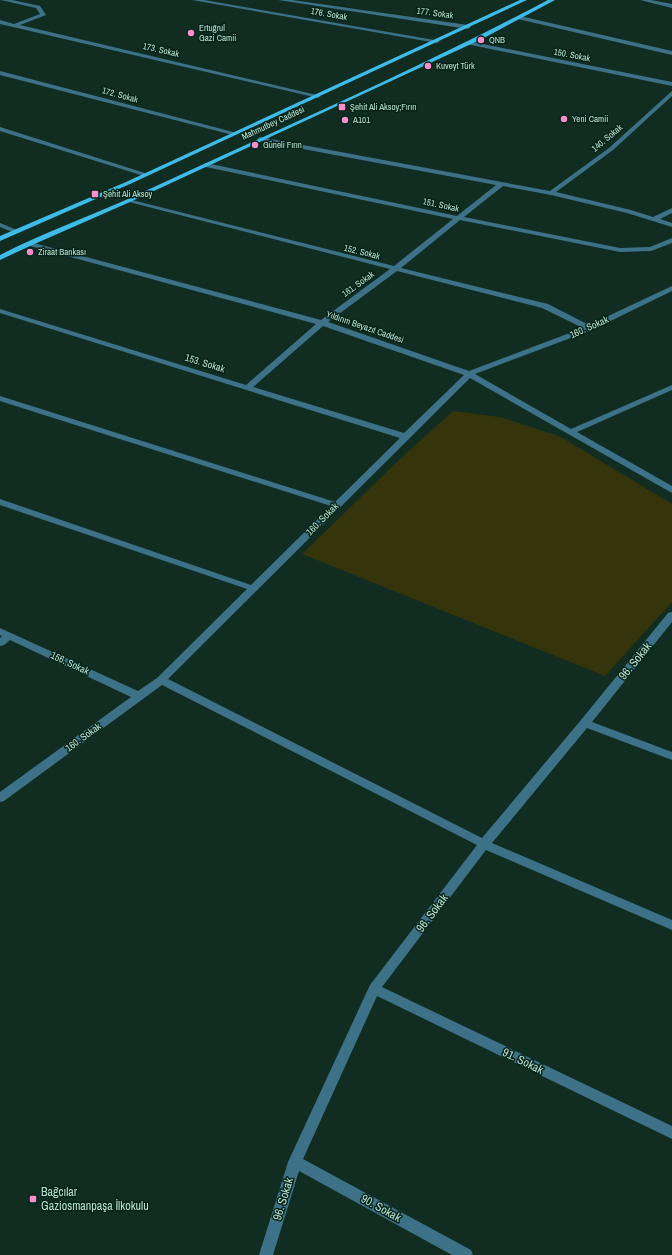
<svg xmlns="http://www.w3.org/2000/svg" width="672" height="1255" viewBox="0 0 672 1255" font-family="'Archivo Narrow',sans-serif">
<style>
.green{fill:#35340a}
.lines{fill:none;stroke-linecap:round;stroke-linejoin:round}
.minor{fill:#3c7187;fill-rule:evenodd}
.major{fill:#3ebbe9;fill-rule:evenodd}
.poi-dot{fill:#f98fc9;stroke:#062319;stroke-width:1.5}
.labels{text-anchor:middle;dominant-baseline:central;stroke-width:3;stroke-linejoin:round;paint-order:stroke}
.far-street-label{font-size:9px;fill:#b7e0ce;stroke:#062319}
.far-poi-label{font-size:9px;fill:#b7e0ce;stroke:#062319;text-anchor:start}
.street-label{font-size:10px;fill:#b7e0ce;stroke:#062319}
.near-street-label{font-size:12px;fill:#b7e0ce;stroke:#062319}
.near-poi-label{font-size:12px;fill:#b7e0ce;stroke:#062319;text-anchor:start}
</style>
<rect width="100%" height="100%" fill="#112d22"/>
<!-- green -->
<path class="green" d="M453,411L500,417L561,437L672,504V602L605,676L302,554L400,459Z"/>
<g class="lines">
<!-- minor -->
<path class="minor" d="M1,0H12L40,6L46,15L20,25L321,96L318,98L0,24V20L14,24L40,14L36,8Z
M192,0H204L440,41L437,43Z
M278,0H292L468,25L471,27L468,29Z
M640,0H651L672,4V8Z
M520,16L672,51V55L518,19L517,18Z
M468,41L672,82V86L466,44L465,43Z
M0,71L237,133L238,134L233,135L0,75Z
M672,91V96L613,150L556,192L631,210L653,217L672,208V213L660,219L672,223V227L627,213L551,195L503,186L464,217L620,248L650,247L672,238V243L651,251L620,252L460,220L401,268L548,304L589,325L672,286V291L592,330L475,374L571,429L672,385V390L577,432L672,486V493L470,378L168,679L482,838L581,720L668,613L672,612V622L592,722L672,752V760L587,728L492,843L672,920V930L486,850L382,987L672,1126V1139L377,996L303,1159L471,1250L473,1255H452L299,1171L273,1255H259L288,1162L370,985L477,845L162,685L4,801L0,802V792L131,697L10,640L4,645L0,646V638L2,636L0,635V628L138,691L157,678L247,589L0,505V499L251,585L331,506L0,401V396L335,502L400,438L0,313V309L246,385L316,324L23,244L27,242H30L321,320L390,269L125,201L128,199L394,266L453,219L206,167L203,165L206,163L457,216L496,185L260,141L257,139L260,137L550,191L609,148ZM397,271L542,308L583,328L469,371L328,322ZM323,326L464,375L404,433L253,387Z
M0,127L148,174L149,175L144,176L0,131Z
M0,223L17,230L19,231L15,233L0,227Z"/>
<!-- major -->
<path class="major" d="M520,0H527L130,184L0,241V236L126,182Z
M548,0H555L482,39L130,202L30,246L0,260V255C41,234 85,218 128,199C268,134 411,72 548,0Z"/>
</g>
<!-- markers -->
<g class="poi-dot">
<circle cx="191" cy="33" r="4"/>
<circle cx="481" cy="40" r="4"/>
<circle cx="428" cy="66" r="4"/>
<rect x="338" y="103" width="8" height="8" rx="2"/>
<circle cx="564" cy="119" r="4"/>
<circle cx="345" cy="120" r="4"/>
<circle cx="255" cy="145" r="4"/>
<rect x="91" y="190" width="8" height="8" rx="2"/>
<circle cx="30" cy="252" r="4"/>
<rect x="29" y="1195" width="8" height="8" rx="2"/>
</g>
<g class="labels">
<!-- far-street labels -->
<g class="far-street-label">
<text transform="translate(435 13) rotate(8)">177. Sokak</text>
<text transform="translate(329 14) rotate(10)">176. Sokak</text>
<text transform="translate(161 50) rotate(13)">173. Sokak</text>
<text transform="translate(572 55) rotate(11)">150. Sokak</text>
<text transform="translate(120 95) rotate(15)">172. Sokak</text>
<text transform="translate(273 123) rotate(-25)">Mahmutbey Caddesi</text>
<text transform="translate(607 138) rotate(-40)">140. Sokak</text>
<text transform="translate(441 205) rotate(12)">151. Sokak</text>
<text transform="translate(362 252) rotate(14)">152. Sokak</text>
<text transform="translate(358 284) rotate(-36)">161. Sokak</text>
<text transform="translate(365 327) rotate(19)">Yıldırım Beyazıt Caddesi</text>
</g>
<!-- far-poi labels -->
<g class="far-poi-label">
<text x="199" y="28">Ertuğrul<tspan x="199" dy="10">Gazi Camii</tspan></text>
<text x="489" y="40">QNB</text>
<text x="436" y="66">Kuveyt Türk</text>
<text x="350" y="107">Şehit Ali Aksoy;Fırın</text>
<text x="572" y="119">Yeni Camii</text>
<text x="353" y="120">A101</text>
<text x="263" y="145">Güneli Fırın</text>
<text x="103" y="194">Şehit Ali Aksoy</text>
<text x="38" y="252">Ziraat Bankası</text>
</g>
<!-- street labels -->
<g class="street-label">
<text transform="translate(589 327) rotate(-24)">160. Sokak</text>
<text transform="translate(205 363) rotate(17)">153. Sokak</text>
<text transform="translate(322 519) rotate(-45)">160. Sokak</text>
<text transform="translate(70 663) rotate(25)">156. Sokak</text>
<text transform="translate(83 737) rotate(-36)">160. Sokak</text>
</g>
<!-- near-street labels -->
<g class="near-street-label">
<text transform="translate(635 661) rotate(-51)">96. Sokak</text>
<text transform="translate(432 913) rotate(-53)">96. Sokak</text>
<text transform="translate(523 1061) rotate(26)">91. Sokak</text>
<text transform="translate(283 1199) rotate(-73)">96. Sokak</text>
<text transform="translate(381 1208) rotate(29)">90. Sokak</text>
</g>
<!-- near-poi labels -->
<g class="near-poi-label">
<text x="41" y="1192">Bağcılar<tspan x="41" dy="14">Gaziosmanpaşa İlkokulu</tspan></text>
</g>
</g>
</svg>
